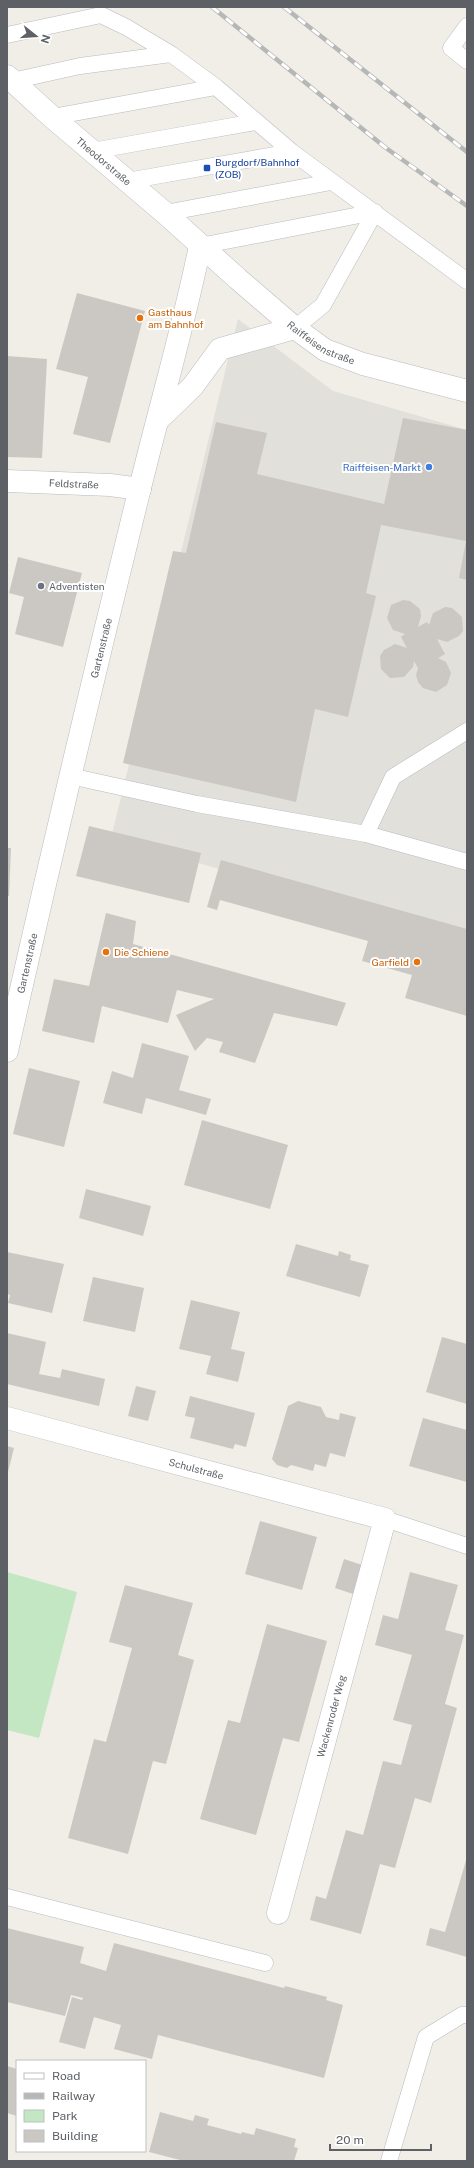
<svg xmlns="http://www.w3.org/2000/svg" width="474" height="2168" viewBox="0 0 474 2168" font-family="'Public Sans',sans-serif">
<style>
.industrial{fill:#e1e0da}
.green{fill:#c3e7c3}
.building{fill:#cbc8c3}
.lines{fill:none;stroke-linecap:round;stroke-linejoin:round}
.lane-casing{stroke:#b8bbc0;stroke-width:17}
.street-casing{stroke:#b8bbc0;stroke-width:23}
.lane{stroke:#fff;stroke-width:16}
.street{stroke:#fff;stroke-width:22}
.rail-casing{stroke:#b6b7b7;stroke-width:4.5}
.rail{stroke:#fff;stroke-width:3;stroke-dasharray:9;stroke-linecap:butt}
.transit-dot{fill:#1a4fb4;stroke:#fff;stroke-width:1.5}
.food-dot{fill:#e8710a;stroke:#fff;stroke-width:1.5}
.shop-dot{fill:#3f7fe0;stroke:#fff;stroke-width:1.5}
.worship-dot{fill:#6b7280;stroke:#fff;stroke-width:1.5}
.labels{text-anchor:middle;dominant-baseline:central;stroke-width:4;stroke-linejoin:round;paint-order:stroke}
.street-label{font-size:10px;fill:#5d6166;stroke:#fff}
.transit-label{font-size:10px;fill:#164399;stroke:#fff;text-anchor:start}
.food-label{font-size:10px;fill:#c56008;stroke:#fff;text-anchor:start}
.shop-label{font-size:10px;fill:#366cbe;stroke:#fff;text-anchor:end}
.worship-label{font-size:10px;fill:#5b616d;stroke:#fff;text-anchor:start}
</style>
<rect width="100%" height="100%" fill="#f0eee6"/>
<!-- industrial -->
<path class="industrial" d="M238,319L333,391L467,430V940L111,838Z"/>
<!-- green -->
<path class="green" d="M7,1572L77,1592L39,1738L7,1730Z"/>
<!-- building -->
<path class="building" d="M77,293L145,311L110,443L73,434L88,377L56,369Z
M7,356L47,359L42,458L7,457Z
M403,418L467,430V580L459,578L466,541L381,525L366,593L376,596L348,717L315,709L296,802L123,763L173,551L186,553L216,422L267,433L257,474L384,504Z
M18,557L82,573L63,647L15,634L24,597L9,593Z
M403,600L410,601L420,609L421,616L418,627L427,622L429,625L433,613L445,607L452,608L462,617L463,631L459,636L447,642L437,639L445,654L438,658L446,662L451,673L447,685L436,692L423,688L418,682L416,675L418,668L414,661L413,667L404,677L390,678L381,669L380,656L384,650L395,644L407,648L401,637L405,634L393,630L387,618L391,605Z
M89,826L201,853L189,903L76,876Z
M7,848H11L9,896H7Z
M221,860L467,929V1016L405,998L412,975L362,961L368,941L220,900L217,910L207,907Z
M106,913L136,921L133,944L346,1003L337,1026L274,1013L255,1063L219,1052L223,1042L207,1038L195,1051L176,1015L214,999L177,990L168,1023L102,1006L94,1043L42,1031L54,979L89,986Z
M142,1043L189,1056L179,1090L211,1099L206,1115L146,1098L142,1114L103,1103L112,1071L133,1078Z
M29,1068L80,1081L64,1147L13,1134Z
M202,1120L288,1145L270,1209L184,1185Z
M86,1189L151,1206L143,1236L79,1218Z
M296,1244L338,1256L339,1251L351,1255L350,1260L369,1265L360,1297L286,1276Z
M7,1252L64,1264L52,1313L8,1303L10,1295L7,1294Z
M93,1277L144,1288L135,1332L83,1321Z
M191,1300L240,1312L231,1349L245,1352L238,1382L206,1374L211,1356L179,1349Z
M7,1333L46,1342L39,1374L60,1378L62,1369L105,1379L99,1406L7,1384Z
M442,1337L467,1344V1404L426,1392Z
M136,1386L156,1391L148,1421L128,1416Z
M190,1396L255,1413L246,1447L235,1444L233,1449L190,1438L195,1418L185,1416Z
M298,1401L321,1407L326,1417L339,1420L340,1413L356,1417L345,1457L330,1453L326,1467L315,1464L313,1471L291,1465L287,1468L277,1465L272,1459L288,1406Z
M423,1418L467,1430V1482L409,1466Z
M7,1446L14,1448L8,1472H7Z
M260,1521L317,1537L302,1590L245,1574Z
M344,1559L362,1565L353,1594L335,1588Z
M410,1572L458,1585L445,1630L464,1635L445,1704L457,1708L431,1803L415,1798L395,1868L380,1864L361,1934L310,1920L316,1896L326,1899L346,1830L363,1835L383,1761L401,1765L412,1725L393,1720L412,1655L375,1645L383,1615L398,1619Z
M125,1585L193,1603L178,1655L194,1660L166,1764L153,1761L128,1854L68,1838L94,1739L106,1742L132,1648L109,1642Z
M267,1624L327,1641L299,1742L283,1738L256,1835L200,1819L228,1720L240,1723Z
M467,1857V1957L426,1945L430,1928L445,1932Z
M7,1928L84,1947L80,1963L106,1971L114,1943L284,1988L285,1986L327,1997L326,2000L343,2005L324,2078L158,2035L152,2059L114,2049L121,2025L94,2017L85,2049L59,2042L72,1997L82,2000L83,1998L71,1995L65,2016L7,2002Z
M7,2066L17,2069V2116L7,2113Z
M160,2112L193,2121L195,2115L209,2119L207,2125L241,2134L242,2132L254,2135L256,2128L296,2139L294,2147L298,2148L294,2161H184L149,2152Z"/>
<g class="lines">
<defs>
<path id="lane" d="M467,26L451,48L467,61
M7,35L101,15L126,27L171,54L216,87L292,152L467,281
M12,81L80,66L171,54
M52,117L216,87
M92,151L255,122
M127,181L292,152
M165,213L331,182
M200,246L375,212
M295,328L323,305L375,212
M70,776L197,804L366,834L467,862
M366,834L393,777L467,731
M385,1519L467,1546
M7,1897L265,1963
M389,2161L426,2037L462,2015H467"/>
<g id="street">
<path id="s1" d="M7,76L52,117L165,213L238,279L295,328L325,350L363,364L467,391"/>
<path d="M158,420L193,386L220,349L295,328"/>
<path id="s2" d="M7,481L110,485L140,489"/>
<path id="s3" d="M7,1051C49,864 93,678 139,492C159,410 183,329 200,246"/>
<path id="s4" d="M7,1418L385,1519L278,1913"/>
</g>
</defs>
<!-- lane casing -->
<use href="#lane" class="lane-casing"/>
<!-- street casing -->
<use href="#street" class="street-casing"/>
<!-- lane -->
<use href="#lane" class="lane"/>
<!-- street -->
<use href="#street" class="street"/>
<defs>
<path id="rail" d="M212,7L386,148L467,206
M284,7L467,152"/>
</defs>
<!-- rail casing -->
<use href="#rail" class="rail-casing"/>
<!-- rail -->
<use href="#rail" class="rail"/>
</g>
<!-- markers -->
<rect class="transit-dot" x="203" y="164" width="8" height="8" rx="2"/>
<g class="food-dot">
<circle cx="140" cy="318" r="4"/>
<circle cx="106" cy="952" r="4"/>
<circle cx="417" cy="962" r="4"/>
</g>
<circle class="shop-dot" cx="429" cy="467" r="4"/>
<circle class="worship-dot" cx="41" cy="586" r="4"/>
<g class="labels">
<!-- street labels -->
<g class="street-label">
<text stroke="none"><textPath href="#s1" startOffset="129">Theodorstraße</textPath></text>
<text stroke="none"><textPath href="#s1" startOffset="413">Raiffeisenstraße</textPath></text>
<text stroke="none"><textPath href="#s2" startOffset="67">Feldstraße</textPath></text>
<text stroke="none"><textPath href="#s3" startOffset="414">Gartenstraße</textPath></text>
<text stroke="none"><textPath href="#s3" startOffset="90">Gartenstraße</textPath></text>
<text stroke="none"><textPath href="#s4" startOffset="196">Schulstraße</textPath></text>
<text transform="translate(331 1716) rotate(-75)">Wackenroder Weg</text>
</g>
<!-- transit labels -->
<g class="transit-label">
<text x="215" y="162">Burgdorf/Bahnhof<tspan x="215" dy="12">(ZOB)</tspan></text>
</g>
<!-- food labels -->
<g class="food-label">
<text x="148" y="312">Gasthaus<tspan x="148" dy="12">am Bahnhof</tspan></text>
<text x="114" y="952">Die Schiene</text>
<text x="409" y="962" text-anchor="end">Garfield</text>
</g>
<!-- shop labels -->
<g class="shop-label">
<text x="421" y="467">Raiffeisen-Markt</text>
</g>
<!-- worship labels -->
<g class="worship-label">
<text x="49" y="586">Adventisten</text>
</g>
</g>
<!-- border -->
<rect width="474" height="2168" fill="none" stroke="#5d6166" stroke-width="16"/>
<!-- legend -->
<rect x="16" y="2060" width="130" height="92" fill="#ffffff" stroke="#bec0c2"/>
<rect x="24" y="2073" width="20" height="6" fill="#ffffff" stroke="#bec0c2"/>
<text x="52" y="2080" font-size="12" fill="#5d6166">Road</text>
<rect x="24" y="2093" width="20" height="6" fill="#b6b7b7" stroke="#bec0c2"/>
<text x="52" y="2100" font-size="12" fill="#5d6166">Railway</text>
<rect x="24" y="2110" width="20" height="12" fill="#c3e7c3" stroke="#bec0c2"/>
<text x="52" y="2120" font-size="12" fill="#5d6166">Park</text>
<rect x="24" y="2130" width="20" height="12" fill="#cbc8c3" stroke="#bec0c2"/>
<text x="52" y="2140" font-size="12" fill="#5d6166">Building</text>
<!-- north arrow -->
<g transform="translate(36 36) rotate(107)" stroke="#ffffff" stroke-width="3" paint-order="stroke">
<path d="M0-3L7 15L0 10L-7 15Z" fill="#5d6166"/>
<text y="-6" font-size="11" font-weight="bold" text-anchor="middle" fill="#5d6166">N</text>
</g>
<!-- scale -->
<path d="M330 2144v6h101v-6" fill="none" stroke="#5d6166" stroke-width="2"/>
<text x="336" y="2144" font-size="12" fill="#5d6166" stroke="#ffffff" stroke-width="3" paint-order="stroke">20 m</text>
</svg>
